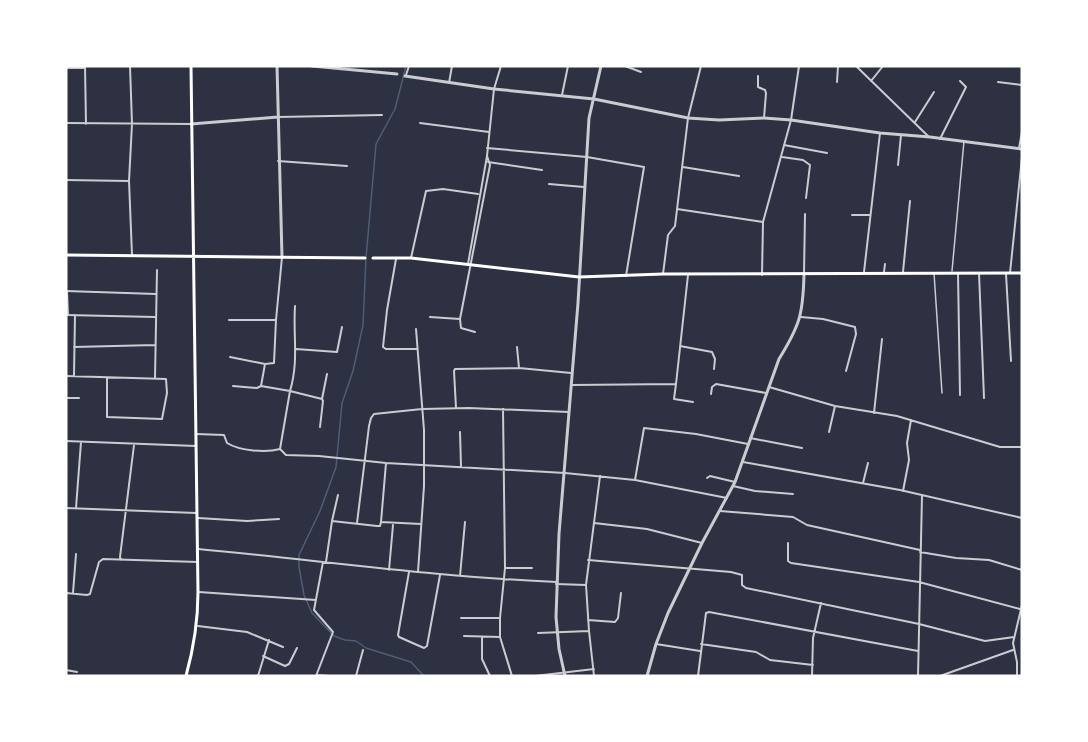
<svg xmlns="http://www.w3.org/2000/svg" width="1088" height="742" viewBox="0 0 1088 742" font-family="'Open Sans',sans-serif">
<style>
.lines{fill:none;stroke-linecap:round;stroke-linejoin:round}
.stream{stroke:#4f5d75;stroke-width:1.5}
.service{stroke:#caccd0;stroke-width:1.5}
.minor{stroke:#caccd0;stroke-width:2}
.tertiary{stroke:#caccd0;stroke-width:3}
.secondary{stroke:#fff;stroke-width:3}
</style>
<rect width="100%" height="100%" fill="#2d3142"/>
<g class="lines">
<!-- stream -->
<path class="stream" d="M406,66L395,109L376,144L366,258L363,325L353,371L342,403L336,467L320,511L299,555V567L304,595L312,613L334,636L345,640L356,641L366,648L411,662L424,676"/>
<!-- service -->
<path class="service" d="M952,271L964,141
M934,273L942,393"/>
<!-- minor -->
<path class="minor" d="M85,66L86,124
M130,66L132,124L129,181L132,255
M625,66L641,72
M856,66L929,137
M66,68H85
M406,75L409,66
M758,76V87L765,90L766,93L764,118
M871,81L883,66
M837,82L838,66
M998,82L1022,85
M449,83L452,66
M562,95L568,66
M278,117L382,115
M915,122L934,92
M66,123L191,124
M420,123L489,132
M940,139L966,87L960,81
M784,145L827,153
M487,148L587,157L644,167L626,276
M1019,148L1022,132
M782,157L803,160L810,165L806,198
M278,161L347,166
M488,162L542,170
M898,165L901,135
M683,167L739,176
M66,180L129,181
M549,184L584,187
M677,209L763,222
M852,215H870
M411,258L426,191L443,189L478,194
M396,259L387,310L383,347L386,349H417
M468,264L487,156L494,89L501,66
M864,272L880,133
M884,272L885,264
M903,272L910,201
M958,273L960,395
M979,273L984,398
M1010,273L1022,157
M663,274L668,235L675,226L688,118L701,66
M804,274L805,214
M1006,274L1011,361
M762,275L763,222L791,120L799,66
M66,291L156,294
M67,291L68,315
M295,306C293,336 299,361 290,391L322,399L323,401L320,427
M66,315L155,317
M430,317L460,319
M801,317L823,319L855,327L856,334L846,371
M229,320H276
M416,329L424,430V486L418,572
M475,332L461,328L460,319L490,165L487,156
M680,346L712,352L715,359L714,369
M74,347L155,345
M517,347L519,368
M296,349L337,352L342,327
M230,357L265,364L274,363L276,320L282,257
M265,364L261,386L290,391L280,449
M74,375L75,315
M66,376L166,379L167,393L162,419L107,417V378
M155,378L157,270
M676,384L674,399L693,402
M572,385L676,384L688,275
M233,386L257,388L261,386
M769,387L835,406L897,416L1000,447H1022
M711,394L712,387L716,384L766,393
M66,398H79
M322,399L327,374
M456,408L454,371L455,369L519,368L571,373
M503,409L505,568L500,618V637L512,676
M874,413L882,339
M460,432L461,466
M829,432L835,406
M196,434L224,435L227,443C240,451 266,453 280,449
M750,438L802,448
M66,441L196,446
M280,449L286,455L319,456L386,463L565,473L635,480L727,498
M743,462L900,490L1022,518
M707,478L710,476L735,482
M635,480L644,428L696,434L748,444
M863,483L868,463
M733,486L755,491L793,494
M903,491L909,460L907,443L911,420
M66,508L196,513
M76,508L81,442
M720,511L793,517L807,525L920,550
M198,518L247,521L279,519
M332,521L377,526H380L381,522L421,524
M381,522L386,463
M357,523L369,426L371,418L374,414L422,409L469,408L569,412
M594,523L647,529L702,543
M788,543V561L791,563L919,582L1020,609
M198,549C318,560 436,577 557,582
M920,552L956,558L989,560L1022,570
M121,560L120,557L134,445
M588,560L731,572L742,575V585L746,588L919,624L985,641L1014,637
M326,562L332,521L338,495
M505,568H532
M389,570L393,525
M409,572L398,635L399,637L424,648L427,646L440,575
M460,576L465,522
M556,584L586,585
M199,592L316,600
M66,593L87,595L90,594L99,562L103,559L198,562
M73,593L76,554
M461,618H500
M588,620L615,622L618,618L621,593
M198,626L247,632L283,647
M538,633L589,631
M464,636L500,637
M482,637V659L490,676
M656,644L700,651
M701,644L756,652L770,660L813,665
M263,656L285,666L289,664L297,648
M66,670L77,672
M317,675L329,676
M258,676L269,640
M316,676L333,632L314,610L323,562
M356,676L363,650
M535,676L594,669
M594,676L589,631L586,585L600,476
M698,676L706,613L709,612L918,651
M812,676L813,638L821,603
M918,676L922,496
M940,676L1013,650
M1017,676V662L1013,643L1022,605"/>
<!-- tertiary -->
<path class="tertiary" d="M277,66L282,257
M312,66L397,74
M405,76L494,89L594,99L688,118L719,120L764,118L791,120L880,133L930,137L1022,149
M191,124L278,117
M565,676L559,649L556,617L559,534L578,303L589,118L601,66
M647,676L656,644L668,613L702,543L735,482L779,359C800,325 803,314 804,275"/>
<!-- secondary -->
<path class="secondary" d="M66,255L365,258
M373,258H411L579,277L663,274L1022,273
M186,676C194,647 198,622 198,592L191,66"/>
</g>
<!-- border -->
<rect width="1088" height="742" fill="none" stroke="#ffffff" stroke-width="135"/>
</svg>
